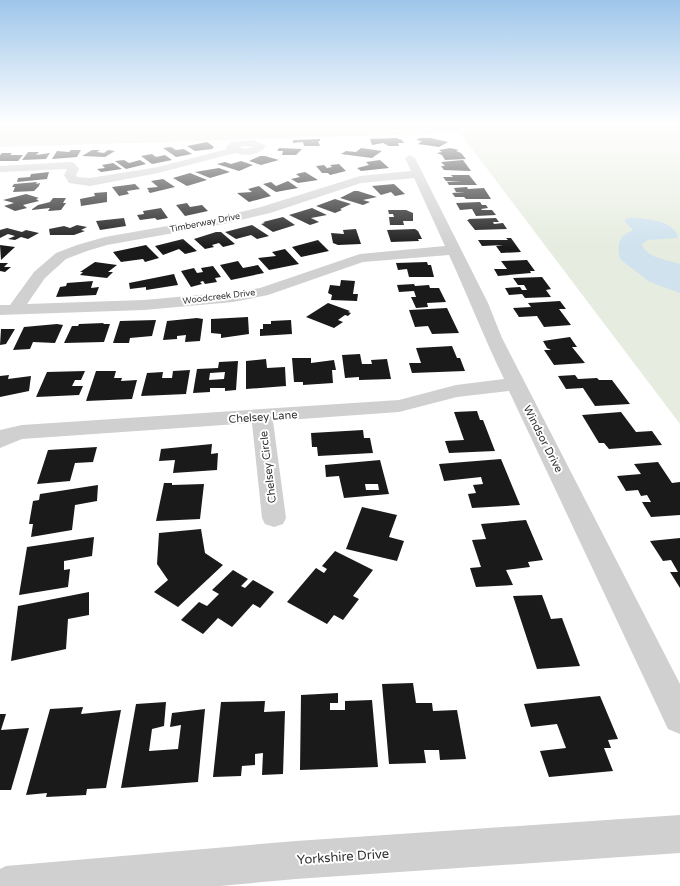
<svg xmlns="http://www.w3.org/2000/svg" width="680" height="886" viewBox="0 0 680 886" font-family="'Varela Round',sans-serif">
<style>
.green{fill:#e6ecdf}
.water{fill:#cfe2ee}
.building{fill:#1a1a1a;fill-rule:evenodd}
.lines{fill:none;stroke-linecap:round;stroke-linejoin:round}
.minor{fill:#d0d0d0;fill-rule:evenodd}
.labels{text-anchor:middle;dominant-baseline:central;stroke-width:4;stroke-linejoin:round;paint-order:stroke}
.far-street-label{font-size:9px;fill:#333;stroke:#fff}
.street-label{font-size:11px;fill:#333;stroke:#fff}
.near-street-label{font-size:13px;fill:#333;stroke:#fff}
</style>
<rect width="100%" height="100%" fill="#fff"/>
<!-- green -->
<path class="green" d="M0,123H680V424L460,133L0,147Z"/>
<!-- water -->
<path class="water" d="M627,218C641,217 677,221 678,238L648,240L642,244C645,258 669,260 680,264V293L650,282L621,260C617,253 618,240 624,235C627,233 630,232 633,230L624,221Z"/>
<!-- building -->
<path class="building" d="M396,138L402,140L404,143H398L399,146H389L383,143L372,145L370,139Z
M420,138H430L448,142L439,147L418,144L422,141L416,140Z
M320,139V141H318L320,146H304L303,142L293,143V140Z
M207,142L214,147L212,149L195,151L187,146Z
M171,147L176,150L184,149L192,154L176,157L163,148Z
M279,148L302,149L296,155H282L283,151H277Z
M361,148L382,151L372,158L341,154L346,151L356,152Z
M450,148L459,150L456,151L461,153L466,159L445,160L442,155L437,153L442,152L439,150Z
M71,150H81L77,157L52,159L57,151L69,152Z
M92,150H100L97,152L104,153L108,150L115,151L105,157L82,156Z
M28,152H39L36,155L50,153L46,159L22,160Z
M2,153H12L10,155H23L18,161H0V155Z
M152,154L156,157L165,155L172,160L152,164L141,156Z
M260,156H265L279,160L261,165L249,161Z
M124,160L129,163L140,160L146,164L126,169L115,161Z
M380,160L389,168L361,171L357,168L369,165L366,162Z
M463,160L471,171L444,170L441,166H445L441,162Z
M241,161L253,165L239,171L217,164L225,162L231,164Z
M113,163L122,169L101,172L97,169L105,168L102,165Z
M339,164L346,171L330,175L328,173H322L316,166L324,165L327,168L332,167L330,165Z
M219,168L230,172L210,178L195,172Z
M49,172L47,179L17,182L18,178L30,177L31,174Z
M305,172L318,180L298,183L291,179L300,177L296,174Z
M190,173L207,180L187,186L173,178Z
M451,175H469L477,185H449L447,182H462L446,181L443,177H453Z
M163,179L175,187L150,193L148,191H149L147,188L158,187L151,181Z
M288,181L298,188L276,192L263,184L271,182L276,186Z
M37,182L36,184L40,183L39,186L34,191L13,192L15,187H12L14,184Z
M135,184L140,189L127,191L129,194L119,196L112,187Z
M394,184L405,194L395,196L391,192L381,195L372,186Z
M259,186L271,196L249,202L237,193L252,192L248,189Z
M467,187L468,189L484,188L491,199H466L464,197H455L452,193L465,192H456L454,188Z
M354,191H358L377,197L363,200L370,202L363,205L340,198Z
M107,192V202L81,206L80,199L95,196L94,193Z
M26,194L39,198L36,199L39,201L23,205L27,208L15,211L4,206L14,203L3,200Z
M53,198H66L63,203H66L61,210L48,211L50,208L31,210L38,205L50,202Z
M335,199L351,204L340,209L342,210L335,213L316,206Z
M480,202L482,205H486L488,208L481,209L482,210H492L496,215L476,216L472,209L460,210L456,203Z
M187,203L190,207L202,205L208,211L185,216L176,205Z
M161,208L168,218L157,220L155,218L140,220L137,215L144,214L143,211Z
M312,208L327,215L311,218L319,222L310,225L289,215Z
M388,210H406L413,213V221H403L404,225H390L389,217H394L393,214H389Z
M283,217L295,225L273,232L261,224L265,223L263,222Z
M124,218L126,226L100,230L96,221Z
M496,218L499,222H493L494,224L503,223L507,229L475,230L467,220H469L468,219Z
M77,225L87,227L81,230L85,231L74,235H50L49,229L64,226L70,228Z
M252,225L269,236L257,239L251,235L236,239L225,232Z
M7,228L22,232L26,230L39,233L28,239L21,237L15,240L8,239L15,236L8,234L0,238V230Z
M356,229L361,244L338,245L333,243L331,233L344,234L343,230Z
M415,229L418,231L422,239H418L419,241L391,242L387,230Z
M216,232H221L235,244L223,247L219,243L212,245L214,247L205,249L194,239Z
M506,238H511L521,252L501,253L496,246L503,245L482,246L478,240H508Z
M183,239L197,251L185,254L179,249L163,255L155,246Z
M318,240L329,251L301,257L292,247Z
M0,245L15,247L1,260Z
M146,245L159,258L145,262L143,259L121,262L113,252Z
M285,249L299,264L269,270L258,258L276,256L272,252Z
M527,260L535,271H530L531,273L498,276L494,269H507L501,261Z
M238,261L243,268L258,265L264,273L231,280L220,265Z
M95,262L117,265L108,272H113L107,278L80,275L83,272H80Z
M427,262L428,265H431L434,277H409L407,269L398,270L396,263Z
M0,263H8L4,267H11L5,272L0,271Z
M213,266L221,277L215,278L217,282L205,284L203,281L200,282L202,284L191,287L181,271L194,268L197,273L203,272L201,268Z
M174,274L178,285L146,290V287L130,289L129,283Z
M542,277L551,289L546,290L551,297L525,298L522,294L509,295L505,288L520,287L522,290H527L524,285H518L513,278Z
M341,280L355,281L353,294H358L357,301L331,300L332,295L328,293L330,285L340,286Z
M93,281L91,288L99,287L96,295L56,297L60,287L66,286L67,283Z
M414,284L415,286L429,285L430,288H439L446,302L427,303L428,307L416,308L411,297H416L414,291L399,292L397,285Z
M560,301L566,309H559L571,325L544,327L537,316L519,317L513,308L531,307L528,303Z
M328,303L350,311L348,312L351,313L348,316L345,315L338,320L343,322L334,328L306,317Z
M447,308L459,333L432,334L428,326L415,327L409,310Z
M248,317L249,334L221,338V334L211,333V319Z
M197,318L203,319L200,341L185,342L186,335L177,336V339L163,340L167,321Z
M156,320L152,336L130,338L129,343H113L120,321Z
M291,320L292,334L260,336V329H263V324H271V321Z
M104,323L103,324H110L104,342L64,343L72,326H78L79,324Z
M57,324L63,325L55,343L33,342L30,349L13,350L24,327Z
M1,329H15L6,344L0,345Z
M570,337L577,347H572L585,363L554,365L544,350H551L547,348L543,341Z
M452,346L457,358H460L465,371L412,373L409,363H421L416,348Z
M360,354L362,364H372L371,360L387,359L391,379L359,380V377L345,378L342,355Z
M292,358H311V363L334,360L336,370H332L333,383L303,385V382H294Z
M266,359L267,368L285,367L286,386L246,389V361Z
M238,361L236,390L225,391V388H210V392L193,393L197,369L218,368L219,362ZM225,372L224,379L209,380L210,373Z
M190,370L186,394L141,396L147,373L163,372L162,378H172L173,371Z
M85,371L81,380H75L72,386H83L79,395L36,397L47,372Z
M96,371H116L114,378H122L121,381L137,380L132,399L86,401Z
M9,375L8,379L31,376L29,391L0,397V376Z
M575,375L578,379L597,378L599,380H612L630,404L595,406L583,388L566,389L558,376Z
M477,411L480,420H483L495,451L449,453L445,441L464,440L454,412Z
M621,412L636,432L652,431L662,445L609,449L604,443H599L582,415Z
M363,430L364,438H370L373,453L318,456L317,447H312L311,433Z
M212,444L211,454L218,453L217,470L173,473L175,460L159,461L161,449Z
M97,447L93,462L75,463L70,481L37,484L48,450Z
M501,459L520,505L472,508L468,494L476,493L473,485L483,484L481,477L444,481L439,464Z
M380,460L389,494L344,498L339,476L326,477L325,465ZM365,484H378L379,490H366Z
M658,462L672,483L680,482V515L651,517L642,502H651L647,495L641,496L638,490L626,491L617,476L641,474L634,464Z
M164,483H172V485L204,484L200,519L156,521Z
M98,485L97,501L75,505L72,530L31,537L33,524H29L33,501L39,500L40,494Z
M362,507L397,515L389,537L404,541L397,561L346,549Z
M526,520L543,560L528,562L530,567L506,570L513,585L476,587L470,568L481,567L472,540L486,539L481,524Z
M201,529L205,553L223,565L178,607L154,592L168,580L157,564L159,533Z
M94,537L92,556L64,561V570L70,569L68,587L19,595L27,547Z
M680,538V588L670,572H678L671,560L663,561L650,541Z
M335,551L373,570L353,596L359,599L343,620L334,615L327,624L287,602L316,568L324,573L327,569L322,566Z
M233,570L248,579L241,586L245,588L253,580L274,592L260,608L253,604L232,627L218,618L203,634L181,620L199,602L207,606L219,594L212,590Z
M89,592V615L68,619L66,649L11,661L18,606Z
M542,595L551,619L562,618L580,666L537,669L513,596Z
M413,683L416,703H432L433,711L457,710L466,759L440,760L439,750H424L426,763L389,764L382,684Z
M338,693V703H330V710H345V701L372,700L378,767L300,770L301,695Z
M600,696L618,739L608,740L611,748H604L613,771L549,777L540,751L566,748L557,724L531,727L524,704Z
M265,701L264,712L285,711L283,774L262,775L263,753L255,754V765L242,766L241,776L213,777L221,702Z
M166,702L164,726L152,729L149,751L178,749L181,725L170,727L172,713L205,709L198,782L121,788L136,704Z
M83,707L81,714L121,710L106,788L87,789L86,795L46,797L47,793L26,795L50,709Z
M0,714H6L1,730L29,728L11,790H0Z"/>
<g class="lines">
<!-- minor -->
<path class="minor" d="M254,140L266,146C259,156 246,156 235,153L158,173L90,186L69,183L64,175L67,169L0,172V166L70,162L74,163L79,169L76,175L77,177L90,178L158,167L227,149L226,147L231,142ZM244,146L254,147L246,149L238,147Z
M410,155L415,158L488,303L502,338L680,684V734L668,729L509,391L457,397L399,412L273,421L286,518L283,524L274,527L265,524L262,518L252,423L22,439L0,448V430L22,425L399,400L456,385L504,379C484,338 468,296 449,255L363,262L268,295L233,302L144,310L0,315V305H10L34,272L56,253L77,245L105,237L224,216L261,207L360,176L411,171L405,158ZM414,178L445,246L360,254L260,288L233,292L144,300L27,304L45,278L66,259L87,251L107,245L224,224L270,213L361,183Z
M680,815V853L296,879L220,886H0V869L6,866L296,841Z"/>
</g>
<!-- sky -->
<linearGradient id="sky" x2="0" y2="1"><stop stop-color="#9ec6ea"/><stop offset="0.5" stop-color="#fff"/><stop offset="1" stop-color="#fff" stop-opacity="0"/></linearGradient>
<rect width="680" height="247" fill="url(#sky)"/>
<g class="labels">
<!-- far-street labels -->
<g class="far-street-label">
<text transform="translate(205 223) rotate(-11)">Timberway Drive</text>
<text transform="translate(219 297) rotate(-7)">Woodcreek Drive</text>
</g>
<!-- street labels -->
<g class="street-label">
<text transform="translate(263 417) rotate(-4)">Chelsey Lane</text>
<text transform="translate(543 439) rotate(63)">Windsor Drive</text>
<text transform="translate(268 467) rotate(-97)">Chelsey Circle</text>
</g>
<!-- near-street labels -->
<g class="near-street-label">
<text transform="translate(343 857) rotate(-4)">Yorkshire Drive</text>
</g>
</g>
</svg>
